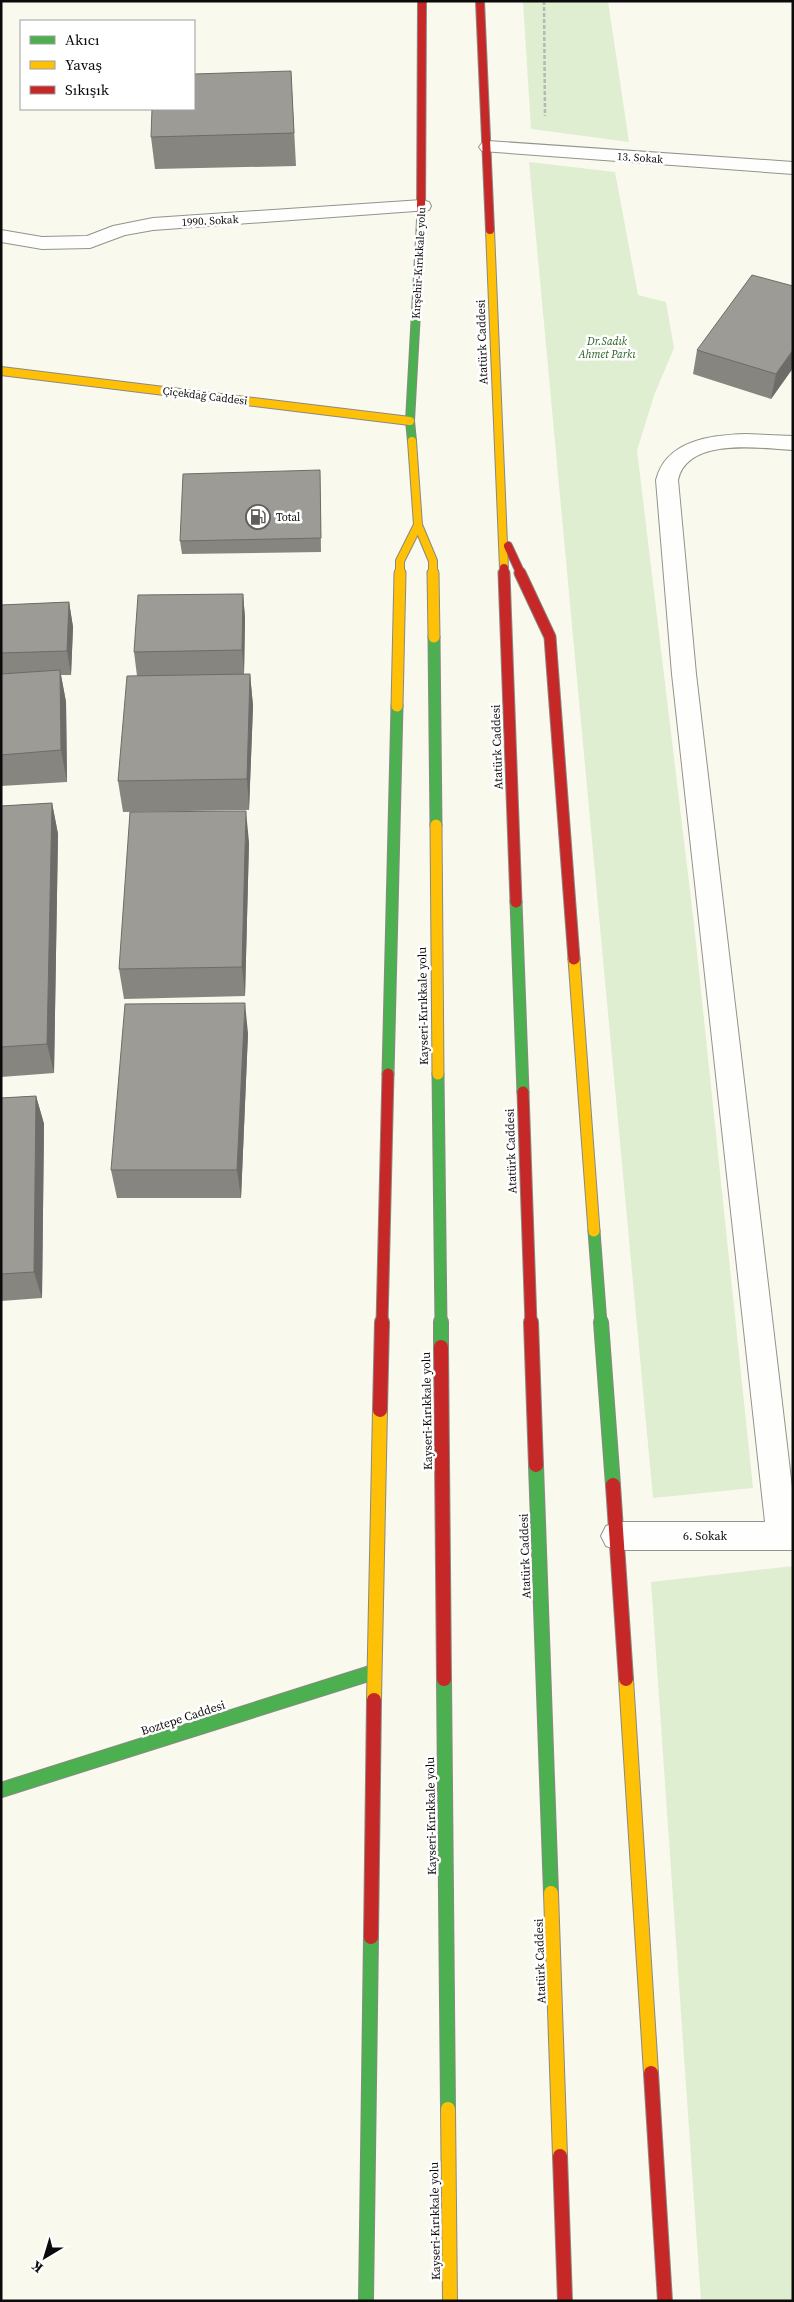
<svg xmlns="http://www.w3.org/2000/svg" width="794" height="2302" viewBox="0 0 794 2302" font-family="'Source Serif 4',serif">
<style>
.green{fill:#dfeed0}
.lines{fill:none;stroke-linecap:round;stroke-linejoin:round}
.street-casing{stroke:#93928d;stroke-width:2}
.fast-far2-casing{stroke:#898984;stroke-width:10}
.fast-far1-casing{stroke:#898984;stroke-width:13}
.fast-casing{stroke:#898984;stroke-width:16}
.slow-far2-casing{stroke:#898984;stroke-width:10}
.slow-far1-casing{stroke:#898984;stroke-width:13}
.slow-casing{stroke:#898984;stroke-width:16}
.jam-far2-casing{stroke:#898984;stroke-width:10}
.jam-far1-casing{stroke:#898984;stroke-width:13}
.jam-casing{stroke:#898984;stroke-width:16}
.path{stroke:#b7b7b5;stroke-width:2.5;stroke-dasharray:4 2;stroke-linecap:butt}
.street{fill:#fefefc;fill-rule:evenodd}
.fast-far2{stroke:#4caf50;stroke-width:8}
.fast-far1{stroke:#4caf50;stroke-width:11}
.fast{stroke:#4caf50;stroke-width:14}
.slow-far2{stroke:#ffc107;stroke-width:8}
.slow-far1{stroke:#ffc107;stroke-width:11}
.slow{stroke:#ffc107;stroke-width:14}
.jam-far2{stroke:#c62828;stroke-width:8}
.jam-far1{stroke:#c62828;stroke-width:11}
.jam{stroke:#c62828;stroke-width:14}
.wall{fill:#868580}
.shaded-wall{fill:#6d6c68}
.building{fill:#9c9b95;stroke:#6d6c68}
.labels{text-anchor:middle;dominant-baseline:central;stroke-width:5;stroke-linejoin:round;paint-order:stroke}
.far-street-label{font-size:11px;fill:#0b0b0b;stroke:#fff}
.far-park-label{font-size:11px;font-style:italic;fill:#255e20;stroke:#fff}
.far-poi-label{font-size:11px;fill:#0b0b0b;stroke:#fff;text-anchor:start}
.street-label{font-size:12px;fill:#0b0b0b;stroke:#fff}
</style>
<rect width="100%" height="100%" fill="#faf9ee"/>
<!-- green -->
<path class="green" d="M523,1H608L629,142L531,129Z
M529,162L615,172L638,295L666,302L674,348L655,393L637,450L694,924L753,1488L653,1498Z
M793,1566V2301H701L651,1582Z"/>
<g class="lines">
<defs>
<path id="street" d="M488,141L793,162V174L482,151L479,147L482,143Z
M422,200L429,202L431,206L429,210L153,230L125,235L90,248L42,249L1,242V230L42,237L87,236L113,226L153,218Z
M746,434L793,436V450C760,448 687,437 678,480L696,674L793,1496V1550H617L606,1546L601,1536L606,1526L617,1522H765L672,674L656,480C666,440 711,435 746,434Z"/>
<path id="fast-far2" d="M412,441L410,421L421,221"/>
<path id="fast-far1" d="M434,637L436,825
M516,902L523,1092
M388,1074L397,706
M438,1074L441,1324
M594,1231L601,1324"/>
<path id="fast" d="M441,1322V1347
M601,1322L613,1485
M536,1465L551,1893
M444,1679L448,2109
M1,1790L374,1672
M366,2301L371,1937"/>
<path id="slow-far2" d="M490,230L504,568
M1,371L410,421
M412,441L418,525L433,561V574
M400,574V561L418,525"/>
<path id="slow-far1" d="M433,573L434,637
M397,706L400,573
M436,825L438,1074
M574,959L594,1231"/>
<path id="slow" d="M626,1679L651,2073
M374,1700L380,1410
M551,1893L560,2156
M448,2109L450,2301"/>
<path id="jam-far2" d="M480,1L490,230
M421,221L422,1
M508,546L521,574
M504,568V574"/>
<path id="jam-far1" d="M504,573L516,902
M520,573L550,637L574,959
M523,1092L531,1324
M382,1324L388,1074"/>
<path id="jam" d="M531,1322L536,1465
M441,1347L444,1679
M380,1410L382,1322
M613,1485L626,1679
M371,1937L374,1700
M651,2073L665,2301
M560,2156L565,2301"/>
</defs>
<!-- street casing -->
<use href="#street" class="street-casing"/>
<!-- fast-far2 casing -->
<use href="#fast-far2" class="fast-far2-casing"/>
<!-- fast-far1 casing -->
<use href="#fast-far1" class="fast-far1-casing"/>
<!-- fast casing -->
<use href="#fast" class="fast-casing"/>
<!-- slow-far2 casing -->
<use href="#slow-far2" class="slow-far2-casing"/>
<!-- slow-far1 casing -->
<use href="#slow-far1" class="slow-far1-casing"/>
<!-- slow casing -->
<use href="#slow" class="slow-casing"/>
<!-- jam-far2 casing -->
<use href="#jam-far2" class="jam-far2-casing"/>
<!-- jam-far1 casing -->
<use href="#jam-far1" class="jam-far1-casing"/>
<!-- jam casing -->
<use href="#jam" class="jam-casing"/>
<!-- path -->
<path class="path" d="M544,1L545,116"/>
<!-- street -->
<use href="#street" class="street"/>
<!-- fast-far2 -->
<use href="#fast-far2" class="fast-far2"/>
<!-- fast-far1 -->
<use href="#fast-far1" class="fast-far1"/>
<!-- fast -->
<use href="#fast" class="fast"/>
<!-- slow-far2 -->
<use href="#slow-far2" class="slow-far2"/>
<!-- slow-far1 -->
<use href="#slow-far1" class="slow-far1"/>
<!-- slow -->
<use href="#slow" class="slow"/>
<!-- jam-far2 -->
<use href="#jam-far2" class="jam-far2"/>
<!-- jam-far1 -->
<use href="#jam-far1" class="jam-far1"/>
<!-- jam -->
<use href="#jam" class="jam"/>
</g>
<!-- wall -->
<path class="wall" d="M291,71L296,166L155,169L151,137Z
M793,286V368L771,399L693,374L697,350Z
M320,470L321,552L182,554L180,541Z
M243,594L245,618L244,674H250L253,706L249,810L123,812L118,781L137,676L134,652Z
M69,602L73,627L71,675H61L66,702L67,782L1,786V605Z
M52,803L58,834L54,1073L1,1077V806Z
M249,842L245,996L124,999L119,969Z
M248,1033L241,1198H117L111,1170Z
M36,1096L44,1124L42,1298L1,1301V1098Z"/>
<!-- shaded-wall -->
<path class="shaded-wall" d="M793,350V368L771,399L776,374Z
M243,594L245,618L244,674L242,650Z
M69,602L73,627L71,675L67,651Z
M60,670L66,702L67,782L61,750Z
M250,674L253,706L249,810L247,779Z
M52,803L58,834L54,1073L47,1044Z
M246,811L249,842L245,996L242,967Z
M245,1003L248,1033L241,1198L237,1170Z
M36,1096L44,1124L42,1298L34,1272Z"/>
<!-- building -->
<path class="building" d="M291,71L294,133L151,137L152,109H194V74Z
M752,275L793,286V350L776,374L697,350Z
M320,470L321,538L180,541L183,474Z
M243,594L242,650L134,652L138,595Z
M69,602L67,651L1,653V605Z
M60,670L61,750L1,755V674Z
M250,674L247,779L118,781L127,676Z
M52,803L47,1044L1,1047V806Z
M246,811L242,967L119,969L130,812Z
M245,1003L237,1170H111L125,1004Z
M36,1096L34,1272L1,1274V1098Z"/>
<!-- icons -->
<defs>
<symbol id="fuel-ring" viewBox="-11 -11 22 22"><circle r="9.5" fill="#fff" stroke="#5f5e5a" stroke-width="1.5"/><path d="M-5.5-6h7V0h2V4h1.3V-2.5L3-4.5l.8-.8L6-3V5H2.5V1h-1V6h-7ZM-4.2-4.7v3.2H.2V-4.7Z" fill="#5f5e5a"/></symbol>
</defs>
<g fill-rule="evenodd">
<use href="#fuel-ring" x="244" y="503" width="28" height="28"/>
</g>
<g class="labels">
<!-- far-street labels -->
<g class="far-street-label">
<text transform="translate(640 158) rotate(4)">13. Sokak</text>
<text transform="translate(210 221) rotate(-3)">1990. Sokak</text>
<text transform="translate(419 263) rotate(-87)">Kırşehir-Kırıkkale yolu</text>
<text transform="translate(205 396) rotate(7)">Çiçekdağ Caddesi</text>
</g>
<!-- far-park labels -->
<g class="far-park-label">
<text x="607" y="341">Dr.Sadık<tspan x="607" dy="13">Ahmet Parkı</tspan></text>
</g>
<!-- far-poi labels -->
<g class="far-poi-label">
<text x="276" y="517">Total</text>
</g>
<!-- street labels -->
<g class="street-label">
<text transform="translate(482 342) rotate(-92)">Atatürk Caddesi</text>
<text transform="translate(497 747) rotate(-92)">Atatürk Caddesi</text>
<text transform="translate(423 1006) rotate(-91)">Kayseri-Kırıkkale yolu</text>
<text transform="translate(511 1151) rotate(-92)">Atatürk Caddesi</text>
<text transform="translate(427 1411) rotate(-91)">Kayseri-Kırıkkale yolu</text>
<text x="705" y="1536">6. Sokak</text>
<text transform="translate(525 1556) rotate(-92)">Atatürk Caddesi</text>
<text transform="translate(183 1718) rotate(-18)">Boztepe Caddesi</text>
<text transform="translate(431 1816) rotate(-91)">Kayseri-Kırıkkale yolu</text>
<text transform="translate(540 1961) rotate(-92)">Atatürk Caddesi</text>
<text transform="translate(435 2221) rotate(-91)">Kayseri-Kırıkkale yolu</text>
</g>
</g>
<!-- border -->
<rect width="794" height="2302" fill="none" stroke="#0b0b0b" stroke-width="5"/>
<!-- legend -->
<rect x="20" y="20" width="175" height="90" fill="#ffffff" stroke="#9d9d9d"/>
<rect x="30" y="36" width="25" height="8" fill="#4caf50" stroke="#9d9d9d"/>
<text x="65" y="45" font-size="15" fill="#0b0b0b">Akıcı</text>
<rect x="30" y="61" width="25" height="8" fill="#ffc107" stroke="#9d9d9d"/>
<text x="65" y="70" font-size="15" fill="#0b0b0b">Yavaş</text>
<rect x="30" y="86" width="25" height="8" fill="#c62828" stroke="#9d9d9d"/>
<text x="65" y="95" font-size="15" fill="#0b0b0b">Sıkışık</text>
<!-- north arrow -->
<g transform="translate(45 2257) rotate(218)" stroke="#ffffff" stroke-width="4" paint-order="stroke">
<path d="M0-4L9 19L0 12L-9 19Z" fill="#0b0b0b"/>
<text y="-8" font-size="14" font-weight="bold" text-anchor="middle" fill="#0b0b0b">K</text>
</g>
</svg>
